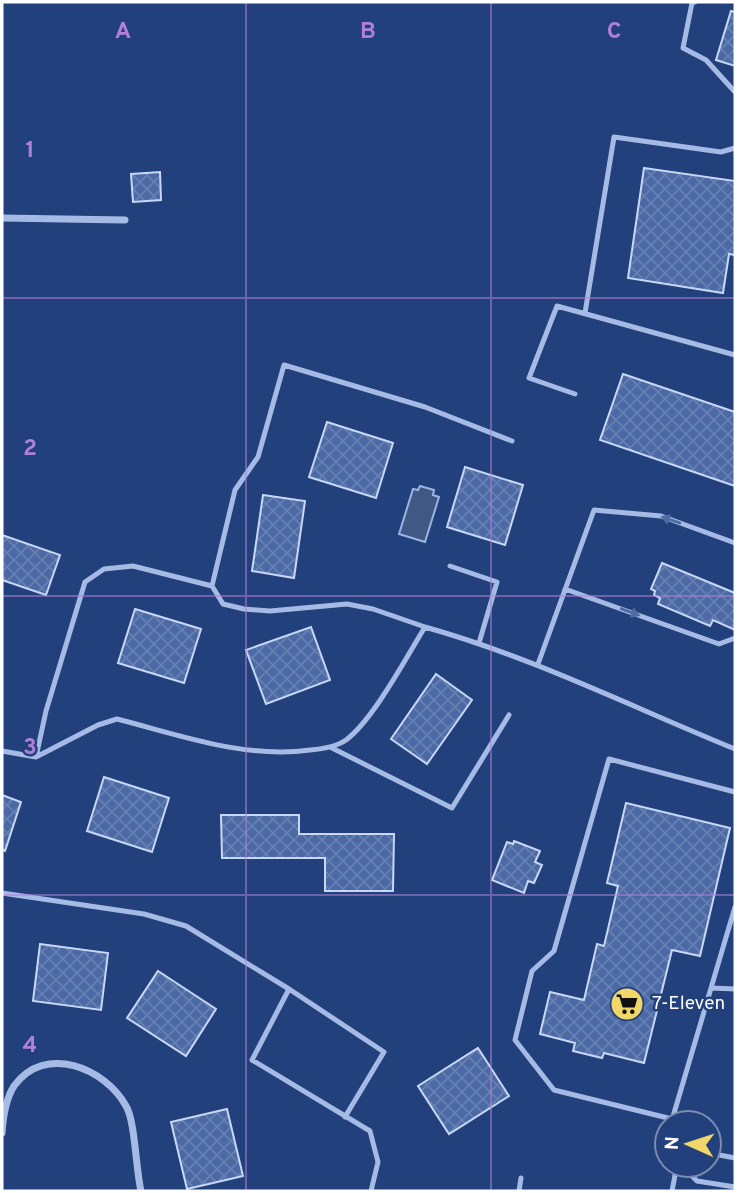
<svg xmlns="http://www.w3.org/2000/svg" width="737" height="1193" viewBox="0 0 737 1193" font-family="Overpass,sans-serif">
<style>
.water{fill:#425884;stroke:#99b5e6;stroke-width:2}
.building{fill:url(#building-cross-hatch);stroke:#c8d7f4;stroke-width:2}
.lines{fill:none;stroke-linecap:round;stroke-linejoin:round}
.lane{stroke:#a5bbe5;stroke-width:5}
.street{stroke:#a5bbe5;stroke-width:7}
.oneway{fill:#506ba0}
.grid{fill:none;stroke:#b080d9;stroke-width:2;stroke-opacity:0.55}
.labels{text-anchor:middle;dominant-baseline:central;stroke-width:5;stroke-linejoin:round;paint-order:stroke}
.poi-label{font-size:19px;fill:#fff;stroke:#22407b;text-anchor:start}
.grid-label{font-size:23px;text-anchor:middle;font-weight:bold;fill:#b080d9;stroke:#22407b;stroke-width:5;stroke-linejoin:round;paint-order:stroke}
</style>
<defs>
<pattern id="building-cross-hatch" width="8" height="8" patternUnits="userSpaceOnUse" patternTransform="scale(1.75)"><rect width="8" height="8" fill="#4b69a4"/><path d="M0 0l8 8M0 8l8-8" fill="none" stroke="#6680b2"/></pattern>
</defs>
<rect width="100%" height="100%" fill="#22407b"/>
<!-- water -->
<path class="water" d="M420,486L434,490L433,495L439,497L425,542L399,534L413,489L418,490Z"/>
<!-- building -->
<path class="building" d="M731,11L735,12V66L716,60Z
M644,168L735,181V255L729,254L723,293L628,278Z
M160,172L161,200L133,202L131,174Z
M623,374L735,412V486L600,440Z
M327,422L393,443L376,498L309,477Z
M465,467L523,485L505,545L447,527Z
M263,495L305,501L294,578L252,571Z
M2,535L60,555L46,595L2,580Z
M662,563L735,593V630L713,620L710,626L658,604L660,598L654,595L655,591L651,589Z
M135,609L201,629L184,683L118,663Z
M311,627L330,680L266,704L246,650Z
M436,674L472,700L427,764L391,739Z
M104,777L169,798L152,852L87,831Z
M2,795L21,802L5,851L2,850Z
M626,803L730,828L700,956L672,950L644,1063L604,1053L602,1058L573,1051L575,1043L540,1034L550,992L584,1000L597,944L604,946L618,886L607,883Z
M221,815H299V834H394L393,891H325V858H222Z
M514,841L540,851L535,862L542,865L534,883L528,881L524,893L492,880L507,842L513,844Z
M40,944L108,953L101,1010L33,1001Z
M158,971L216,1009L186,1056L127,1018Z
M478,1048L509,1096L449,1134L418,1086Z
M227,1109L243,1176L187,1189L171,1122Z"/>
<g class="lines">
<!-- lane -->
<path class="lane" d="M695,2L692,3L683,48L706,60L735,92
M585,313L614,137L721,152L735,148
M575,394L529,378L557,306L735,355
M450,566L497,582L479,643
M212,586L235,490L258,457L284,365L425,407L512,441
M565,589L719,644L735,638
M538,664L594,510L661,516L735,543
M330,747L452,808L509,715
M2,751L36,757L46,711L85,582L104,569L133,566L212,586L223,604L244,609L270,611L347,604L373,609L425,627
M36,757L98,725L117,719C180,735 244,759 310,750C322,749 336,747 346,740C373,720 406,658 425,627C532,657 632,707 735,749
M2,893L144,914L186,926L289,989L384,1052L345,1117
M712,988L735,989
M289,989L252,1060L370,1131L378,1162L371,1191
M672,1119L554,1090L515,1040L532,971L554,951L609,759L735,792
M672,1120L735,907
M709,1153L735,1158
M681,1165L697,1181L735,1187
M519,1191L521,1178
M672,1191L677,1165"/>
<!-- street -->
<path class="street" d="M2,218L125,220
M2,1133C3,1118 5,1100 14,1086C45,1043 105,1068 126,1106C135,1120 136,1171 141,1191"/>
</g>
<!-- one-way arrows -->
<defs><path id="oneway-solid" d="M-6-.8H1V-3.2L6.5 0L1 3.2V.8H-6Z" transform="scale(1.75)"/></defs>
<g class="oneway">
<use href="#oneway-solid" transform="translate(671 520) rotate(-161)"/>
<use href="#oneway-solid" transform="translate(630 612) rotate(20)"/>
</g>
<!-- grid -->
<path class="grid" d="M246,2V1191M491,2V1191M2,298H735M2,596H735M2,895H735"/>
<!-- icons -->
<defs>
<symbol id="supermarket-disc" viewBox="-11 -11 22 22"><circle r="9.5" fill="#f0d768" stroke="#22407b"/><path d="M-6-5.5h2.5l.6 2H6L4.5 2H-2.5L-4.4-4H-6ZM-1.5 3.2a1.3 1.3 0 1 0 .1 0ZM3 3.2a1.3 1.3 0 1 0 .1 0Z" fill="#111"/></symbol>
</defs>
<g fill-rule="evenodd">
<use href="#supermarket-disc" x="608" y="985" width="38" height="38"/>
</g>
<g class="labels">
<!-- poi labels -->
<g class="poi-label">
<text x="652" y="1004">7-Eleven</text>
</g>
</g>
<g class="grid-label">
<text x="123" y="38">A</text>
<text x="368" y="38">B</text>
<text x="614" y="38">C</text>
<text x="30" y="157">1</text>
<text x="30" y="455">2</text>
<text x="30" y="754">3</text>
<text x="30" y="1052">4</text>
</g>
<!-- border -->
<rect width="737" height="1193" fill="none" stroke="#ffffff" stroke-width="7"/>
<!-- north arrow -->
<g transform="translate(688 1144) rotate(273)"><circle r="33" fill="#22407b" stroke="#7a8cb0" stroke-width="2"/>
<path d="M0-5L12 26L0 18L-12 26Z" fill="#f0d768"/>
<text y="-10" font-size="19" font-weight="bold" text-anchor="middle" fill="#ffffff">N</text>
</g>
</svg>
